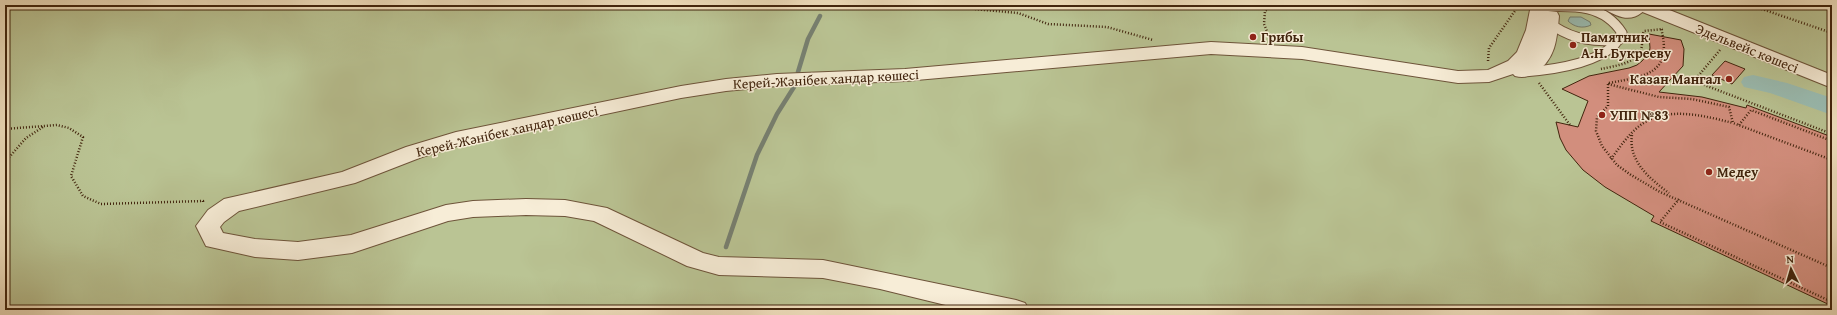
<svg xmlns="http://www.w3.org/2000/svg" width="1837" height="315" viewBox="0 0 1837 315" font-family="'Gentium Book Plus',serif">
<style>
.green{fill:#bac494;stroke:#7e7450}
.water{fill:#9bbeb4;stroke:#778071}
.lines{fill:none;stroke-linecap:round;stroke-linejoin:round}
.stream{stroke:#778071;stroke-width:4.5}
.river{fill:#9bbeb4;fill-rule:evenodd}
.building{fill:#d28e7d;stroke:#41240d}
.service-casing{stroke:#6e543a;stroke-width:11}
.tertiary-casing{stroke:#6e543a;stroke-width:2}
.path{stroke:#41240d;stroke-width:2.5;stroke-dasharray:1 2;stroke-linecap:butt}
.service{stroke:#f7edd7;stroke-width:9}
.tertiary{fill:#f7edd7;fill-rule:evenodd}
.poi-dot{fill:#8f2418;stroke:#f7edd7;stroke-width:1.5}
.labels{text-anchor:middle;dominant-baseline:central;stroke-width:3;stroke-linejoin:round;paint-order:stroke}
.poi-label{font-size:14px;font-weight:bold;fill:#41240d;stroke:#f7edd7;text-anchor:start}
.street-label{font-size:14px;fill:#41240d;stroke:#f7edd7}
</style>
<rect width="100%" height="100%" fill="#f3e3c2"/>
<filter id="stains"><feTurbulence type="fractalNoise" baseFrequency=".005" numOctaves="4"/><feColorMatrix values="0 0 0 0 .2 0 0 0 0 .09 0 0 0 0 .02 0 0 0 .5 -.17"/></filter>
<radialGradient id="worn" r=".72"><stop offset=".6" stop-color="#630" stop-opacity="0"/><stop offset="1" stop-color="#630" stop-opacity=".3"/></radialGradient>
<!-- green -->
<path class="green" d="M5,5H1832V310H5Z"/>
<!-- water -->
<path class="water" d="M1570,17H1581L1590,22L1591,25C1583,29 1574,27 1568,21Z"/>
<g class="lines">
<!-- stream -->
<path class="stream" d="M798,72L808,39L820,16
M726,247L757,155L777,114L794,87"/>
<!-- river -->
<path class="river" d="M1753,75L1787,83L1832,98V115L1770,93L1744,87L1741,82L1744,77Z"/>
</g>
<!-- building -->
<path class="building" d="M1649,34L1681,40L1684,49L1683,66L1659,92L1702,97L1746,108L1747,105L1832,137V306L1651,221L1654,216L1605,187L1583,170L1566,150L1560,138L1556,122L1578,127L1588,101L1562,89L1589,76L1629,68L1637,65L1642,61L1649,53L1650,48Z
M1725,61L1745,69L1732,84L1712,75Z"/>
<g class="lines">
<defs>
<path id="service" d="M1606,5C1617,11 1628,18 1639,9L1636,5
M1555,27C1575,40 1595,42 1619,40
M1524,72C1551,70 1593,64 1613,46C1617,43 1619,37 1622,33C1603,3 1571,6 1540,7"/>
<path id="tertiary" d="M1531,5H1549L1548,11L1557,12L1559,16C1557,38 1556,59 1536,72C1528,77 1523,78 1515,76L1513,74L1489,82L1458,83L1302,59L1211,54L905,81L777,86L726,91L681,98L460,145L422,157L355,183L239,211L224,222L220,227L223,233L255,239L298,242L351,235L446,205L473,201L526,199L565,200L607,208L703,253L719,257L823,260L1016,300L1025,303L1029,310H966L880,289L823,278L719,275L687,266L594,221L565,216L526,215L473,217L448,221L352,253L298,260L255,257L206,246L196,226L208,210L224,199L342,172L406,147L456,132L681,86L726,79L777,74L905,69L1211,42L1302,47L1458,71L1488,70L1508,61L1517,52L1526,30Z
M1632,5H1657L1832,75V88L1635,9Z"/>
</defs>
<!-- service casing -->
<use href="#service" class="service-casing"/>
<!-- tertiary casing -->
<use href="#tertiary" class="tertiary-casing"/>
<!-- path -->
<path class="path" d="M971,5L974,9L1018,13L1048,24L1107,27L1153,40
M1750,5L1832,33
M1270,39L1264,24L1265,11L1274,5
M1720,50L1694,81L1832,134
M1488,61L1489,48L1519,5
M1601,69C1614,66 1635,64 1641,50C1643,44 1641,37 1644,31L1663,29
M1539,83L1570,125
M1609,83C1646,76 1673,74 1661,28
M1608,84V106L1597,117L1596,131L1602,146L1617,165L1631,175L1660,192L1832,268
M1608,84L1659,97L1692,99L1729,107L1733,123L1832,160
M1739,125L1751,110L1832,141
M5,129L57,125L69,128L83,137L71,176L83,196L101,204L203,201V204
M1632,135C1628,161 1650,179 1669,193
M1611,159C1620,147 1629,133 1642,124C1668,106 1705,116 1733,123
M5,162L26,138L43,127
M1679,199L1660,222L1832,302"/>
<!-- service -->
<use href="#service" class="service"/>
<!-- tertiary -->
<use href="#tertiary" class="tertiary"/>
</g>
<!-- markers -->
<g class="poi-dot">
<circle cx="1253" cy="37" r="4"/>
<circle cx="1573" cy="45" r="4"/>
<circle cx="1729" cy="79" r="4"/>
<circle cx="1602" cy="115" r="4"/>
<circle cx="1709" cy="172" r="4"/>
</g>
<g class="labels">
<!-- poi labels -->
<g class="poi-label">
<text x="1261" y="37">Грибы</text>
<text x="1581" y="37">Памятник<tspan x="1581" dy="16">А.Н. Букрееву</tspan></text>
<text x="1721" y="79" text-anchor="end">Казан Мангал</text>
<text x="1610" y="115">УПП №83</text>
<text x="1717" y="172">Медеу</text>
</g>
<!-- street labels -->
<g class="street-label">
<text transform="translate(1747 48) rotate(22)">Эдельвейс көшесі</text>
<text transform="translate(826 79) rotate(-3)">Керей-Жәнібек хандар көшесі</text>
<text transform="translate(507 131) rotate(-13)">Керей-Жәнібек хандар көшесі</text>
</g>
</g>
<!-- margin -->
<rect width="1837" height="315" fill="none" stroke="#f3e3c2" stroke-width="20"/>
<rect x="6" y="6" width="1825" height="303" fill="none" stroke="#41240d" stroke-width="2"/>
<rect x="10" y="10" width="1817" height="295" fill="none" stroke="#41240d"/>
<!-- north arrow -->
<g transform="translate(1791 269) rotate(355)" stroke="#f7edd7" stroke-width="3" paint-order="stroke">
<path d="M0-3L7 15L0 10L-7 15Z" fill="#41240d"/>
<text y="-6" font-size="11" font-weight="bold" text-anchor="middle" fill="#41240d">N</text>
</g>
<rect width="100%" height="100%" filter="url(#stains)"/>
<rect width="100%" height="100%" fill="url(#worn)"/>
</svg>
